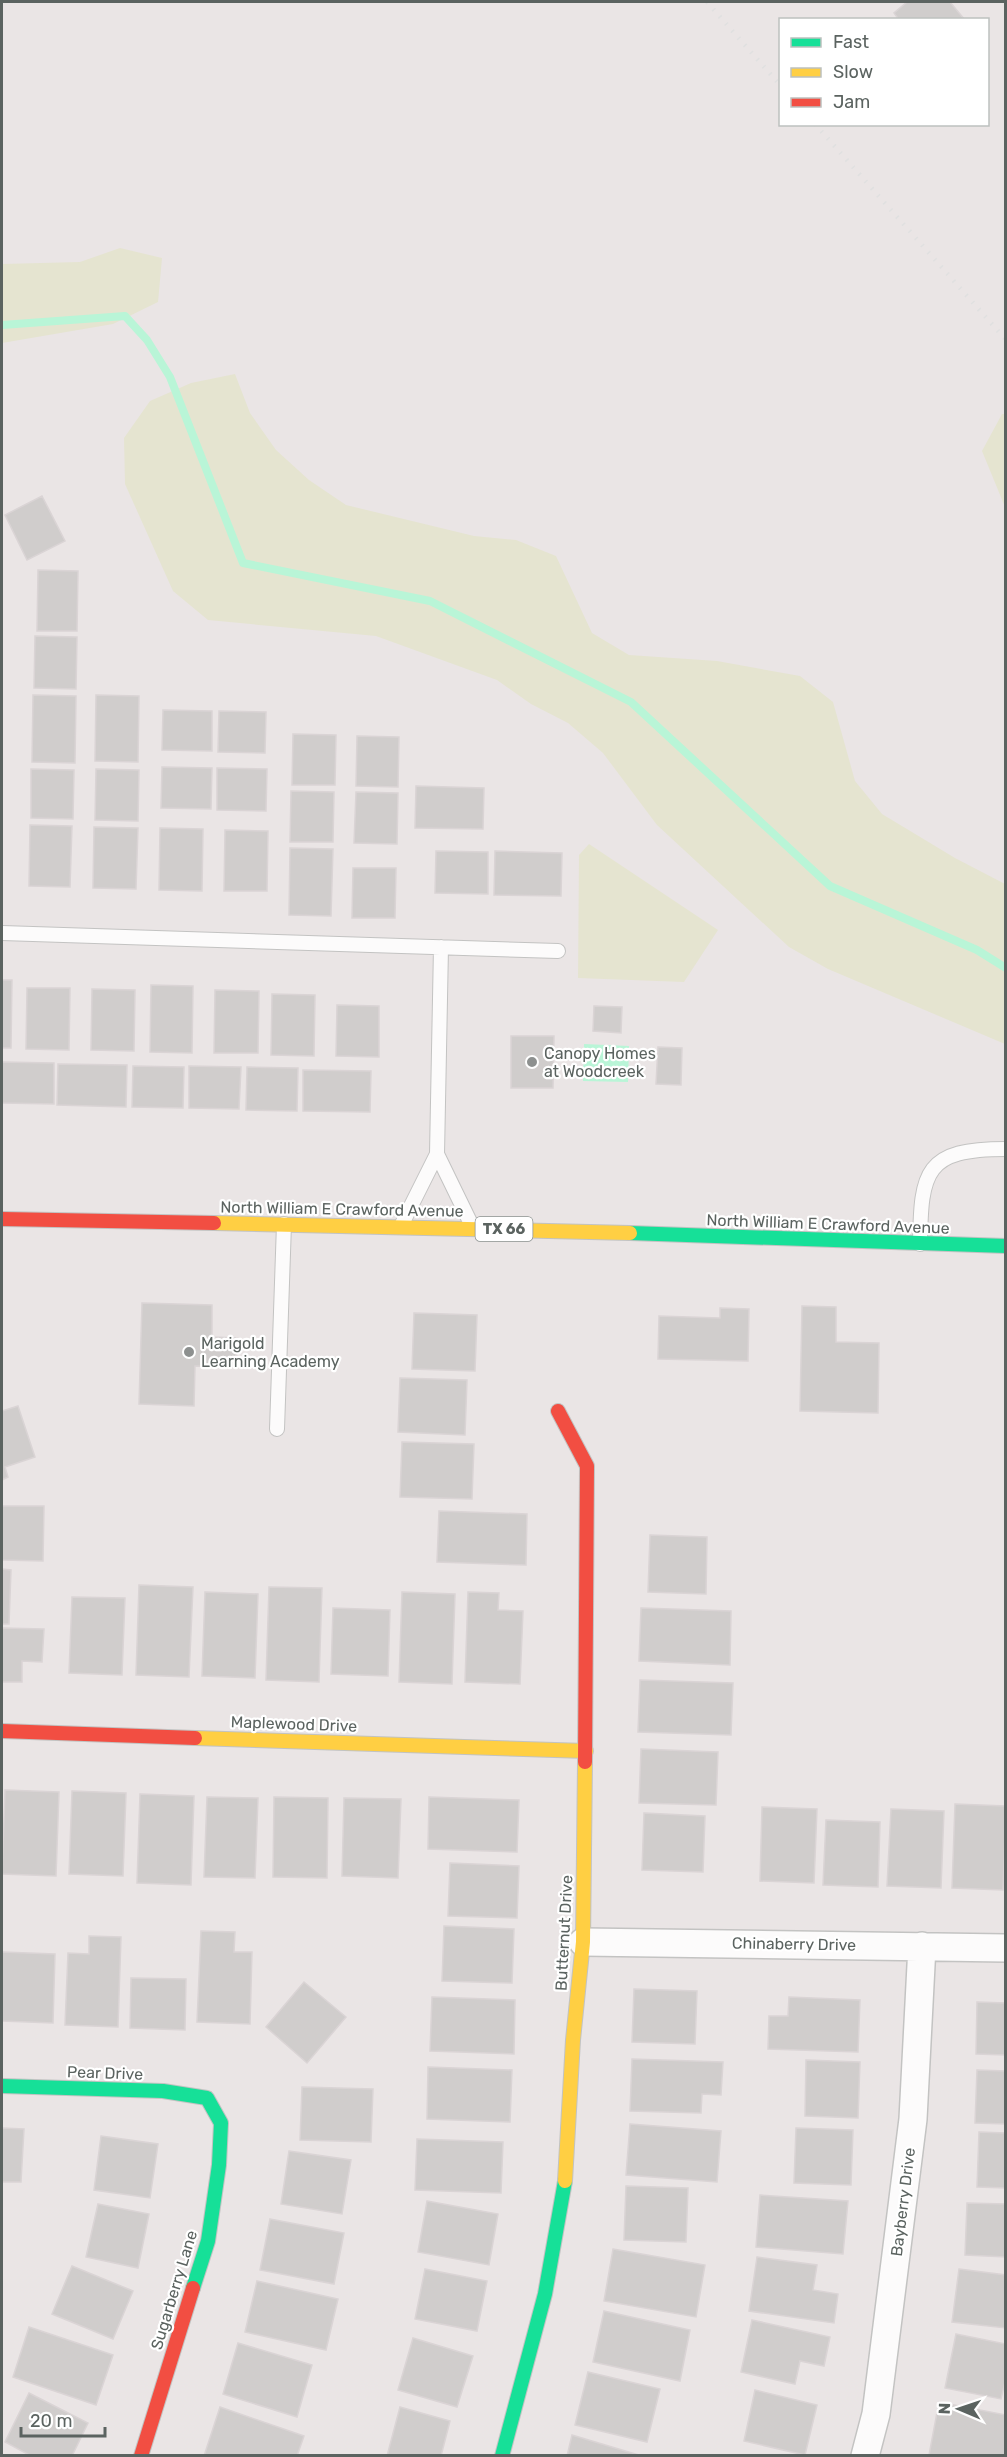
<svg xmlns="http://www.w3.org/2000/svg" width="1007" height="2457" viewBox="0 0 1007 2457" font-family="Rubik,sans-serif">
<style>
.green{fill:#e5e4d0}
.water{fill:#b9f5d7}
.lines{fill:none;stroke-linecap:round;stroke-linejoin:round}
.stream{stroke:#b9f5d7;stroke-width:8}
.building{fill:#d0cdcc;stroke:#dad4d5;stroke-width:1.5}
.lane-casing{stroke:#c3c3c2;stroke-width:16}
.street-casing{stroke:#c3c3c2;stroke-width:30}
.fast-casing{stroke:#c2c3c2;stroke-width:16}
.slow-casing{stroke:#c2c3c2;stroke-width:16}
.jam-casing{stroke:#c2c3c2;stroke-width:16}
.lane{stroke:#fcfbfb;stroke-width:14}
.street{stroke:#fcfbfb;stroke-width:27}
.fast{stroke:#16e098;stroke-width:14}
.slow{stroke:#ffcf43;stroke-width:14}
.jam{stroke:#f24e42;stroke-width:14}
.rail{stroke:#e0e0e0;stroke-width:4.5;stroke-dasharray:1.5 8;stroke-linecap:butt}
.poi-dot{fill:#8d908f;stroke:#fff;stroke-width:2}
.labels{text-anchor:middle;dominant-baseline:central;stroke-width:4.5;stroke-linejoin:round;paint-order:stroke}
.shield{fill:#fff;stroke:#8c9290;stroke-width:1.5}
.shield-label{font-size:15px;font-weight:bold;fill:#5b6360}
.poi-label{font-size:16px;fill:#5b6360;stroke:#fff;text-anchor:start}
.street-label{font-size:16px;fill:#5b6360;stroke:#fff}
</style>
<rect width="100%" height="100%" fill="#eae5e5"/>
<!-- green -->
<path class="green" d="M120,248L162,258L158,302L113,324L2,343V264L80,262Z
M235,374L250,413L276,450L309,480L346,505L474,536L516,540L556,556L592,633L629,655L717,661L800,676L833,702L855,781L882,814L955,858L1005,884V1044L828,969L789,947L657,825L603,753L568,723L531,704L497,680L376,636L208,620L173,591L125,484L124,438L150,401L191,383Z
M1002,414H1006L1005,507L982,451Z
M589,844L718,930L684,982L578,978L579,855Z"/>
<!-- water -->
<path class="water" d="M584,1044L629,1046L628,1082L583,1081Z"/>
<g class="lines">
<!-- stream -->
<path class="stream" d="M2,325L125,316L147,340L170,377L243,563L430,601L631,702L830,886L977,950L1006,968"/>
</g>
<!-- building -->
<path class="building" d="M907,2H950L965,20H899L894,13Z
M42,496L65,541L27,560L5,515Z
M38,570L78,571L77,631H37Z
M35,636L77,637L76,689L34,688Z
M33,695L76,696L75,763L32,762Z
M96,695L139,696L138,762L95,761Z
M163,710L212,711V751L162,750Z
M219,711L266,712L265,753L218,752Z
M293,734L336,735L335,785H292Z
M357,736L399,737L398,787L356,786Z
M162,767L212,768L211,809L161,808Z
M217,768L267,769L266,811L217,810Z
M31,769L74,770L73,819L31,818Z
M96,769L139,770L138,821L95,820Z
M416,786L484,788L483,829L415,828Z
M291,791L334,792L333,842H290Z
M356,792L398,793L397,844L354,843Z
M30,825L72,826L70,887L29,886Z
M94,827L138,828L136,889L93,888Z
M160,828L203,829L202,891L159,890Z
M225,830L268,831L267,891H224Z
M290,848L333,849L331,916L289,915Z
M436,851L488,852V894L435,893Z
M495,851L562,853L561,896L494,895Z
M353,868H396L395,918H352Z
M2,980H12L11,1048H2Z
M151,985L193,986L192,1053L150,1052Z
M27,988H70L69,1050L26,1049Z
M92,989L135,990L134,1051L91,1050Z
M215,990L259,991L258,1053H214Z
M272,994L315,995L314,1056L271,1055Z
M337,1005L379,1006V1057L336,1056Z
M594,1006L622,1007L621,1033L593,1031Z
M511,1036H554L553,1088H511Z
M658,1047L682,1048L681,1085L656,1084Z
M2,1062L54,1063V1104L2,1103Z
M58,1064L127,1065L126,1107L57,1105Z
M133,1066L184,1067L183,1108L132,1107Z
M189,1066L241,1067L239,1109L189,1108Z
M247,1067L298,1068L297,1111L246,1110Z
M303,1070L371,1071L370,1112L303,1111Z
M142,1303L212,1305V1337L237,1338L236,1367L195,1366L194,1406L139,1404Z
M802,1306L836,1307V1342L879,1343L878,1413L800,1411Z
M720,1308L749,1309L748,1361L658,1359L659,1316L720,1318Z
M414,1313L477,1315L475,1371L412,1369Z
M400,1378L467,1380L465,1435L398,1432Z
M18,1406L35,1457L5,1467L8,1477L2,1480V1411Z
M402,1442L474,1444L472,1499L400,1497Z
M2,1506H44L43,1561L2,1560Z
M439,1511L527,1514L526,1565L437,1562Z
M650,1535L707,1537L706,1594L648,1592Z
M2,1569L11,1570L9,1624H2Z
M139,1585L193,1587L189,1677L136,1675Z
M269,1587L322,1588L319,1682L266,1680Z
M205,1592L258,1594L255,1678L202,1676Z
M402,1592L455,1594L452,1684L399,1682Z
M468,1592L499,1593L498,1610L523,1611L520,1684L465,1682Z
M72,1597L125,1598L122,1675L69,1673Z
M333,1608L390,1610L388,1676L331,1674Z
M641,1608L731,1611L730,1665L639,1661Z
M2,1628L44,1629L42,1662L22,1661V1682H2Z
M640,1680L733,1683L731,1735L638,1732Z
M641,1749L718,1752L716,1805L639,1803Z
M5,1790L59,1792L56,1876L2,1874Z
M72,1791L126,1793L123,1876L69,1874Z
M140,1794L194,1796L191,1885L137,1883Z
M207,1797L258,1798L255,1878L204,1877Z
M274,1797L328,1798L327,1878L273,1877Z
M429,1797L519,1800L517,1852L428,1849Z
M344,1798L401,1799L398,1878L342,1876Z
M955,1804L1006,1806L1003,1890L952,1888Z
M762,1807L817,1809L814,1883L760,1881Z
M891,1809L944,1811L941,1888L887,1886Z
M644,1813L705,1816L703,1872L642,1870Z
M826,1820L880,1822L878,1887L823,1885Z
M450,1863L519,1866L517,1918L448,1916Z
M444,1926L514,1929L512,1983L442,1981Z
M201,1931L235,1932L234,1952H252L250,2024L197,2022Z
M89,1936L121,1937L118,2027L65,2025L68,1953L89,1954Z
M2,1952L55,1954L53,2023L2,2021Z
M131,1978L186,1979L185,2030L130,2028Z
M304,1982L346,2017L307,2063L266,2027Z
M634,1989L697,1991L695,2044L632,2042Z
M432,1997L515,2000L514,2054L430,2051Z
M789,1997L860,2000L858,2052L768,2049L769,2016H788Z
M977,2002L1006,2003V2055L976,2054Z
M632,2059L723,2062L721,2095L702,2094L701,2113L630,2111Z
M806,2060L860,2062L858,2118L805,2116Z
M428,2067L512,2070L510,2122L427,2119Z
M977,2070L1006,2071V2124L975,2123Z
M302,2087L373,2089L371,2142L300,2140Z
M630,2124L721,2131L717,2182L626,2175Z
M2,2128L24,2129L21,2182H2Z
M796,2128L853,2130L851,2185L794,2183Z
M979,2132L1006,2133V2188L977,2187Z
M101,2136L158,2144L150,2198L94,2190Z
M417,2139L503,2142L501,2193L415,2190Z
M289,2151L351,2160L342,2214L281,2204Z
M626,2186L688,2188L686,2242L624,2240Z
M760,2195L848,2201L843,2254L756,2247Z
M427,2201L498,2214L489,2265L418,2252Z
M967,2203L1006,2204V2257L965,2255Z
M98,2204L149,2214L138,2268L86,2257Z
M270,2219L344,2233L334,2284L260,2270Z
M613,2249L705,2265L696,2317L604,2301Z
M757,2257L817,2265L813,2290L838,2294L834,2323L749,2311Z
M72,2266L133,2291L113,2339L52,2314Z
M425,2269L487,2281L477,2331L415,2319Z
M959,2269L1006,2275V2328L952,2322Z
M257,2281L338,2299L326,2350L245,2332Z
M604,2311L690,2330L680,2381L593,2362Z
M752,2320L830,2337L824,2366L800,2361L795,2384L741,2372Z
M29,2327L113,2355L96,2405L13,2377Z
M956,2334L1006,2344V2378L1001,2399L945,2388Z
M413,2338L473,2356L457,2407L398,2390Z
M238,2343L312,2365L297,2417L223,2394Z
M588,2372L660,2389L647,2442L575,2425Z
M755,2390L817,2405L805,2455L744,2441Z
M29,2393L88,2423L72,2456H31L5,2442Z
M939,2402L1006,2415V2456L929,2455Z
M220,2407L304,2436L297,2456H204Z
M400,2407L450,2421L441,2456H387Z
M572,2435L642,2456H567Z"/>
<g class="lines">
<defs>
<path id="lane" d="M2,933L558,951
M437,1154L473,1228
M401,1226L437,1154L441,947
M920,1244C921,1171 925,1149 1006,1149
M277,1429L284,1224"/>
<path id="street" d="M583,1942L1006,1948
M865,2456L876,2414L913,2119L922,1946"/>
<path id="fast" d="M630,1233L1006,1246
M2,2086L163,2091L207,2098L221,2123L219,2165L208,2241L193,2288
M502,2456L545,2294L565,2181"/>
<path id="slow" d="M214,1223L630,1233
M195,1738L586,1751
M565,2181L573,2040L583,1942L585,1762"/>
<path id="jam" d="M2,1219L214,1223
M558,1411L587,1466L585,1762
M2,1731L195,1738
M141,2456L193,2288"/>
</defs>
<!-- lane casing -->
<use href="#lane" class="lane-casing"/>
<!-- street casing -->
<use href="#street" class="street-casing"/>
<!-- fast casing -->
<use href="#fast" class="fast-casing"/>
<!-- slow casing -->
<use href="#slow" class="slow-casing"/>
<!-- jam casing -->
<use href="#jam" class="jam-casing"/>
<!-- lane -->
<use href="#lane" class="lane"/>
<!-- street -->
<use href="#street" class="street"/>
<!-- fast -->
<use href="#fast" class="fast"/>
<!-- slow -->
<use href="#slow" class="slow"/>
<!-- jam -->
<use href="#jam" class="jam"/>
<!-- rail -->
<path class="rail" d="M707,2L780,85
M815,124L1006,340"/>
</g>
<!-- markers -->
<g class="poi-dot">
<circle cx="532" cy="1062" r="6"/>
<circle cx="189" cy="1352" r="6"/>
</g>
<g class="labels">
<!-- shield labels -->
<rect class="shield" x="475.5" y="1217" width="57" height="24" rx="4.5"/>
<g class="shield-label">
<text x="504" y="1229">TX 66</text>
</g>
<!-- poi labels -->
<g class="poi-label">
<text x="544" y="1053">Canopy Homes<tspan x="544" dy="18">at Woodcreek</tspan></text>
<text x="201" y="1343">Marigold<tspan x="201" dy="18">Learning Academy</tspan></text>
</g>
<!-- street labels -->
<g class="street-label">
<text transform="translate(342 1209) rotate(1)">North William E Crawford Avenue</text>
<text transform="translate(828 1224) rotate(2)">North William E Crawford Avenue</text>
<text transform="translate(294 1724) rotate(2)">Maplewood Drive</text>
<text transform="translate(564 1933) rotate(-87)">Butternut Drive</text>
<text transform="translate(794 1944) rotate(1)">Chinaberry Drive</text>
<text transform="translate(105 2073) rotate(2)">Pear Drive</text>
<text transform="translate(903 2202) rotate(-83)">Bayberry Drive</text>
<text transform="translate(174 2290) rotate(-73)">Sugarberry Lane</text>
</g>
</g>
<!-- border -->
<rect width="1007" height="2457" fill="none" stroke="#5b6360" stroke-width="6"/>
<!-- legend -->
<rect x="779" y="18" width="210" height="108" fill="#ffffff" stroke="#bdc1bf" stroke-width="1.5"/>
<rect x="791" y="38" width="30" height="9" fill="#16e098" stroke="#bdc1bf" stroke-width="1.5"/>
<text x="833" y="48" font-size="18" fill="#5b6360">Fast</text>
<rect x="791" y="68" width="30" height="9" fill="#ffcf43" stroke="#bdc1bf" stroke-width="1.5"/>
<text x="833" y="78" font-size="18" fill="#5b6360">Slow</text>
<rect x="791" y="98" width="30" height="9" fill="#f24e42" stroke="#bdc1bf" stroke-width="1.5"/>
<text x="833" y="108" font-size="18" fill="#5b6360">Jam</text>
<!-- north arrow -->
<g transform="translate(959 2409) rotate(272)" stroke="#ffffff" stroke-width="4.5" paint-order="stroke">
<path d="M0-4.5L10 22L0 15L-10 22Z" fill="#5b6360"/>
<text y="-9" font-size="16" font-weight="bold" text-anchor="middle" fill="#5b6360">N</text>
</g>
<!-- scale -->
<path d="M21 2427v9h84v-9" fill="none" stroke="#5b6360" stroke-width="3"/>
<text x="30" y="2427" font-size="18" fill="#5b6360" stroke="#ffffff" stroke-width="4.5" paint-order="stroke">20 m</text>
</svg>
